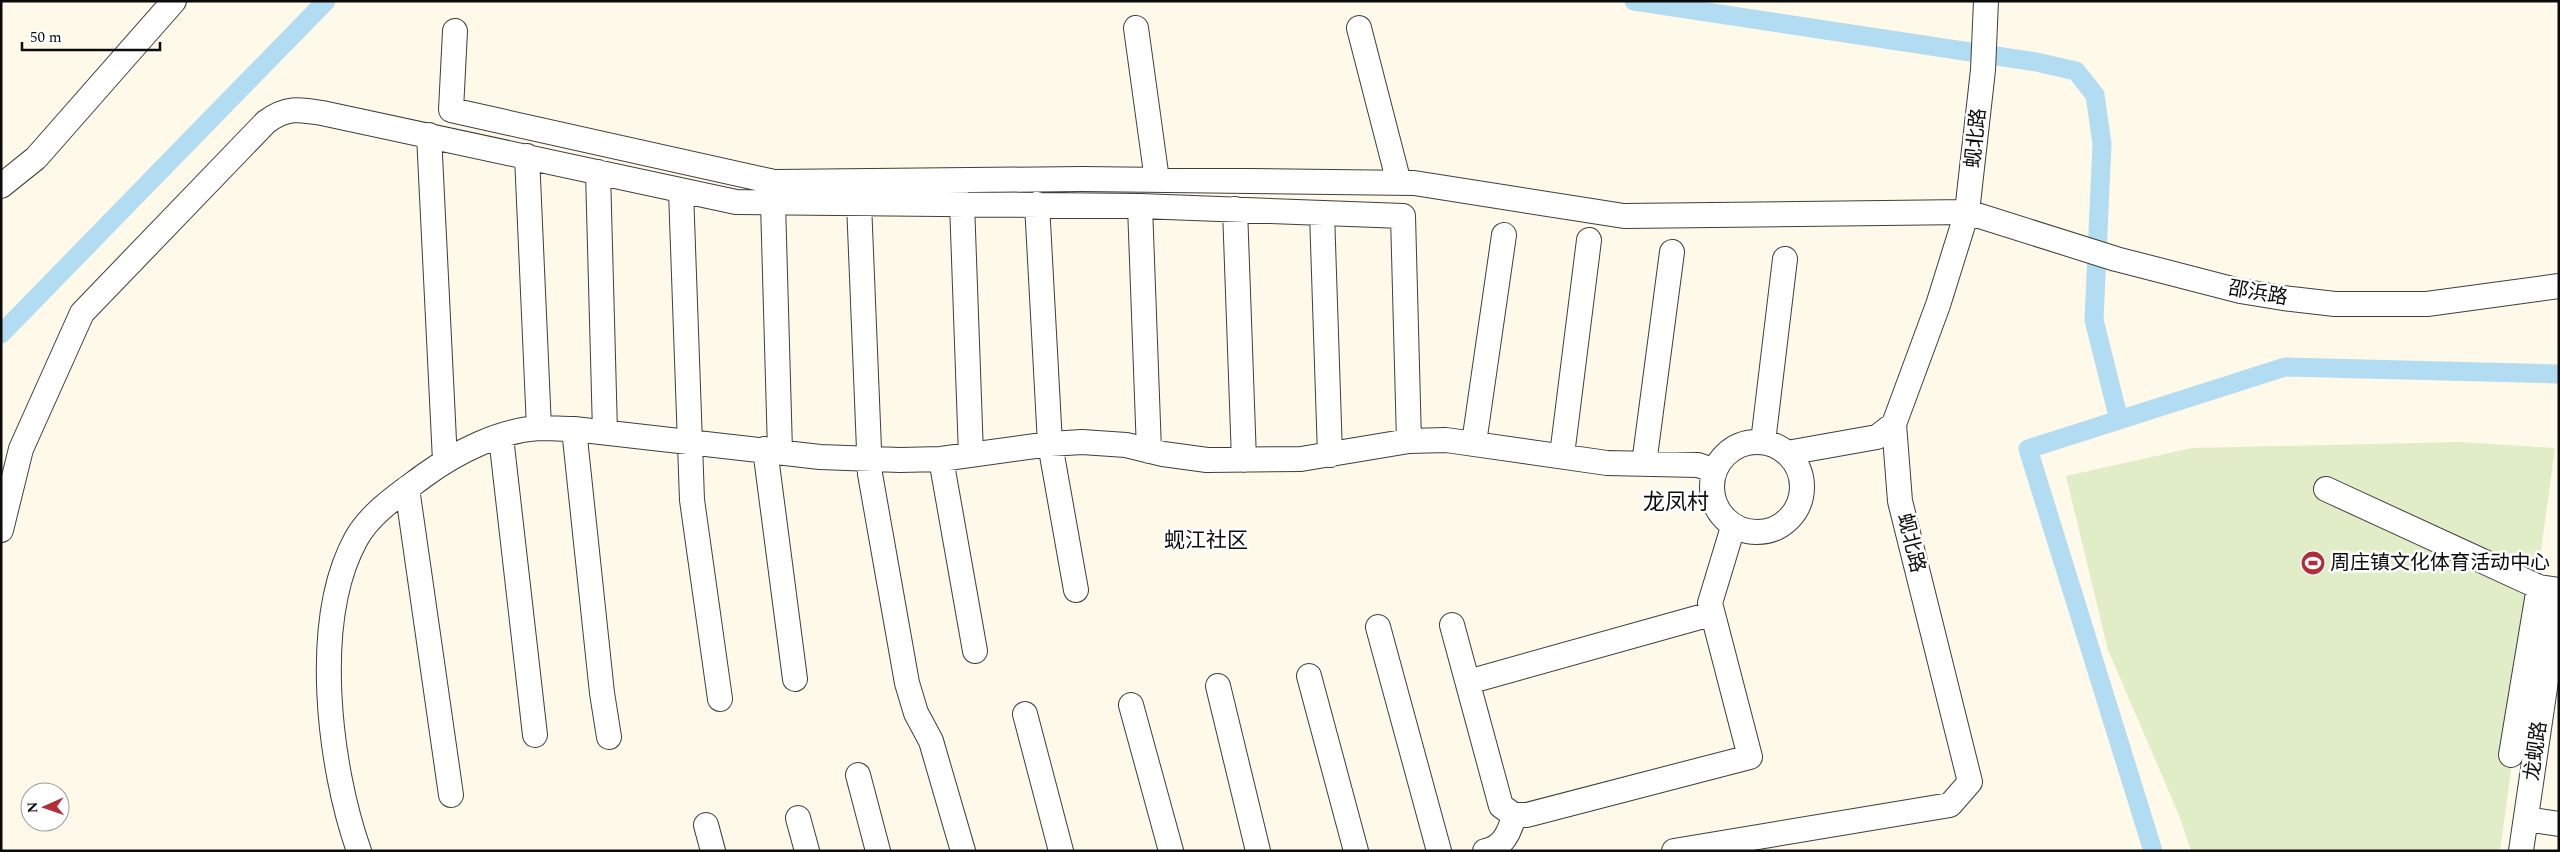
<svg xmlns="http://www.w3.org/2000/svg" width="2560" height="852" viewBox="0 0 2560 852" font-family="Spectral,'Noto Sans SC',serif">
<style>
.pitch{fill:#e1edc7}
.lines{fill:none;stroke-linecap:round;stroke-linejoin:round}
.canal{stroke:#b2dcf1;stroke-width:19}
.minor-casing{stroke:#3e3e3e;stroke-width:26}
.minor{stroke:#fff;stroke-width:24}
.labels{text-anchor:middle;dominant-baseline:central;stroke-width:5;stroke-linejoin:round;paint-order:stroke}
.street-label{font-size:20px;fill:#0b0b0b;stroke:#fff}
.poi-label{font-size:20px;fill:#0b0b0b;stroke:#fff;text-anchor:start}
.neighbourhood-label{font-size:21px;fill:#0b0b0b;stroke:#fff}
.quarter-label{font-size:22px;fill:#0b0b0b;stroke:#fff}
</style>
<rect width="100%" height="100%" fill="#fef9e9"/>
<!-- pitch -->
<path class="pitch" d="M2461,442L2555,448L2500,851H2191L2179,815L2108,650L2066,476L2192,448Z"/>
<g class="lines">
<!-- canal -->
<path class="canal" d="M1634,1L2036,62L2076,71L2095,95L2102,144L2094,320L2119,420
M1,334L326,1
M2153,851L2028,449L2285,367L2559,374"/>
<defs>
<path id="minor" d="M1136,28L1157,180
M1359,28L1399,183
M455,31L451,110L774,182L1082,179L1414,183L1624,216L1967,212L2116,259L2240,291L2283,298L2335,304H2427L2559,286
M429,135L445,461
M527,156L539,428
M598,172L605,432
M1,186L36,158L174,1
M681,191L692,500L720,699
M773,203L780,451
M859,203L870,474L907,683L916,713L931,741L963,851
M962,203L971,455
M1037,204L1050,444L1076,590
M1140,206L1149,451
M1235,209L1244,460
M1322,213L1330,455
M574,429L602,693L609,737
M501,437L535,735
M1712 487a45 45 0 1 1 90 0a45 45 0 1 1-90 0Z
M1763,442L1785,259
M1474,443L1504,235
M765,449L795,679
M1787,453L1877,437L1894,424
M1562,455L1589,240
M941,459L975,651
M1644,464L1672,252
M407,488L451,795
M2326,489L2539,587L2559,590
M1,530L21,449L82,313L266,122C286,107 299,109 322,113L736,202L1140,206L1403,216L1409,441
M1452,625L1501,806L1514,815H1527L1750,757L1710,603L1733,527
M1378,627L1439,851
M1309,676L1356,851
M1468,682L1711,614
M1218,686L1258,851
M1131,705L1171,851
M1025,714L1061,851
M2511,755L2539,587
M858,775L878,851
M798,818L807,851
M2526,819L2559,824
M706,825L713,851
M359,851C329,766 311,621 356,539C371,512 401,493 425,475C457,452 500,430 540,428C551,428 563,429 574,429L820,457L900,460L941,459L1050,444L1082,442L1126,445L1163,454L1207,460L1301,459L1409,441L1446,440L1607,463L1698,465L1715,471
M1485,851C1503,848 1510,832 1514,815
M1674,851L1950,805L1970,782L1900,501L1894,424L1938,305L1967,212L1983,70L1986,1
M2521,851L2559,592"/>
</defs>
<!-- minor casing -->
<use href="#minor" class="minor-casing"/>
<!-- minor -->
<use href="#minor" class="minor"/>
</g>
<!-- icons -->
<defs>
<symbol id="stadium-disc" viewBox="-11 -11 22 22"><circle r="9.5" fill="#b02d39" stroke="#fff"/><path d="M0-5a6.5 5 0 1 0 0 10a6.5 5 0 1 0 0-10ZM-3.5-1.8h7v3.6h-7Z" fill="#fff"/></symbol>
</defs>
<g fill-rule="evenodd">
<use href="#stadium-disc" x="2299" y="549" width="28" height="28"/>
</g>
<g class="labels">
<!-- street labels -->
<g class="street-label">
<text transform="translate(1976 138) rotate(-84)">蚬北路</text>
<text transform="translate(2258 293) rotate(10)">邵浜路</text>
<text transform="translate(1911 543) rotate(76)">蚬北路</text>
<text transform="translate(2536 751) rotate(-82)">龙蚬路</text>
</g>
<!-- poi labels -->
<g class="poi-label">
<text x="2330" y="563">周庄镇文化体育活动中心</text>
</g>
<!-- neighbourhood labels -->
<g class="neighbourhood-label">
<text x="1206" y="541">蚬江社区</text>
</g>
<!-- quarter labels -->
<g class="quarter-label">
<text x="1676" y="502">龙凤村</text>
</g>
</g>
<!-- border -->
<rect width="2560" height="852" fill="none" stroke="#0b0b0b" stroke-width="5"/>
<!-- north arrow -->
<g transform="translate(45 807) rotate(268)"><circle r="24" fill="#ffffff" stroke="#9d9d9d"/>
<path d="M0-4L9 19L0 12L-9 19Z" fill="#b02d39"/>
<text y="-8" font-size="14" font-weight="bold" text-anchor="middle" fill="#0b0b0b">N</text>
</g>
<!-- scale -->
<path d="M22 42v8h138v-8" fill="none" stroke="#0b0b0b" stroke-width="2.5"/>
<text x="30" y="42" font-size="15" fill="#0b0b0b" stroke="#ffffff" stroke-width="4" paint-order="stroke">50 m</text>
</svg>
